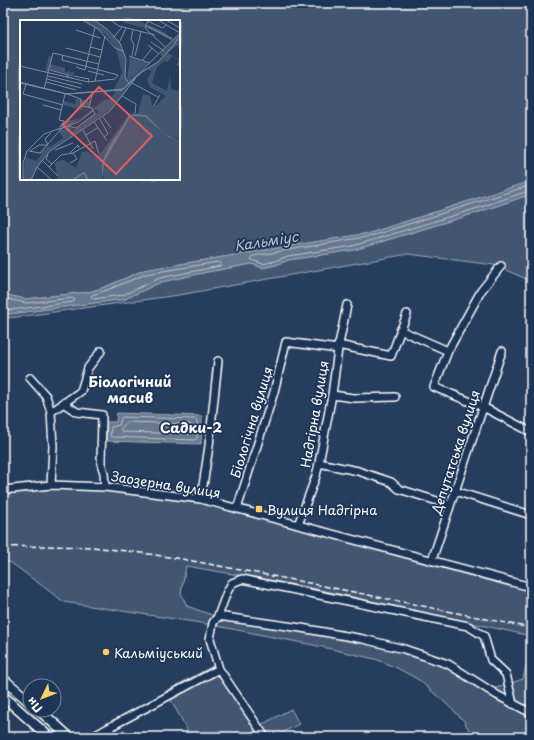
<svg xmlns="http://www.w3.org/2000/svg" width="534" height="740" viewBox="0 0 534 740" font-family="'Playpen Sans',sans-serif">
<style>
.green{fill:#425672;stroke:#a0aab8;fill-rule:evenodd}
.water{fill:#67788e;stroke:#a4aebb}
.lines{fill:none;stroke-linecap:round;stroke-linejoin:round}
.shore{stroke:#c2c9d2;stroke-width:1}
.minor-casing{stroke:#fff;stroke-width:10}
.major-casing{stroke:#fff;stroke-width:12}
.minor{stroke:#1d3557;stroke-width:7}
.major{stroke:#1d3557;stroke-width:9}
.tram{stroke:#fff;stroke-width:1}
.rail{stroke:#fff;stroke-width:1.5;stroke-dasharray:6 3;stroke-linecap:butt}
.poi-dot{fill:#ffd166;stroke:#1d3557;stroke-width:1.5}
.labels{text-anchor:middle;dominant-baseline:central;stroke-width:3.5;stroke-linejoin:round;paint-order:stroke}
.street-label{font-size:13px;fill:#fff;stroke:#1d3557}
.poi-label{font-size:13px;fill:#fff;stroke:#1d3557;text-anchor:start}
.water-label{font-size:14px;font-style:italic;fill:#bbc2cc;stroke:#1d3557}
.neighbourhood-label{font-size:14px;font-weight:bold;fill:#fff;stroke:#1d3557}
.inset-river{fill:none;stroke:#67788e;stroke-width:2}
.inset-road{fill:none;stroke:#7d8b9e;stroke-width:1}
.view{fill:#e05e5e;fill-opacity:0.15;stroke:#e05e5e;stroke-width:2}
.inset-edge{fill:none;stroke:#fff;stroke-width:2}
</style>
<rect width="100%" height="100%" fill="#263d5e"/>
<filter id="ink" filterUnits="userSpaceOnUse"><feTurbulence type="fractalNoise" baseFrequency=".025" numOctaves="2"/><feDisplacementMap in="SourceGraphic" scale="8" xChannelSelector="R" yChannelSelector="G"/><feConvolveMatrix kernelMatrix="1 2 1 2 8 2 1 2 1" color-interpolation-filters="sRGB"/></filter>
<g filter="url(#ink)">
<!-- green -->
<path class="green" d="M3,3H531V181L370,233L144,270L105,287L89,292L25,299L3,294ZM21,21H179V179H21Z
M531,194V281L494,265L408,254L179,295L17,317L3,318V311L9,314L125,299L161,282L207,272L252,264L262,268L276,265L288,260L354,250L479,212Z
M51,485L201,499L531,587V636L307,587L186,566L181,593L187,606L217,617L362,640L447,665L487,691L523,679L531,644V737H473L464,721L451,708L419,680L397,668L375,659L318,646L207,624L64,602L10,562L3,563V490Z
M213,666L255,728L291,709L299,724L274,737H191L166,691Z"/>
<!-- water -->
<path class="water" d="M531,181V194L479,212L354,250L288,260L276,265L262,268L252,264L207,272L161,282L125,299L9,314L3,311V294L25,299L89,292L105,287L144,270L370,233Z
M117,413L202,416L201,444L106,441L107,422H116Z"/>
<g class="lines">
<!-- shore -->
<path class="shore" d="M531,185L371,236L253,256L251,259L252,260L263,264L275,261L288,256L353,246L478,208L528,191H531
M219,262L221,263L220,266L160,278L123,295L93,299L91,297L92,295L107,290L146,274Z
M3,298L26,303L73,298L75,300L73,302L11,310L3,307
M122,417L196,419L197,421V438L195,440L111,437L110,435L111,427L119,425L120,422L121,418Z
M127,422L190,424L192,426V433L190,434L122,432L121,429Z"/>
<defs>
<path id="minor" d="M501,266L481,291L448,351L434,387L483,407L531,432
M400,330L448,351
M338,345L391,356L407,314
M30,378L46,396L51,412L53,446L51,485
M332,395L354,398L395,397
M63,403L77,412L102,415L101,463L104,473L105,487
M51,412L81,391L88,368L101,351
M319,463L358,471L391,482L399,489L450,505
M3,490L51,485L105,487L201,499L531,587
M455,491L531,515
M201,499L209,446L218,361
M237,509L274,392L286,342L338,349
M298,525L316,476L319,463L332,395L338,349L347,305
M432,560L502,351
M218,616L301,628L363,639L404,649L448,664L497,695L531,713
M108,728L219,669
M92,737L108,728L114,737
M265,737L219,669L210,639L213,623L218,616L227,592L232,583L242,579L468,626L484,636L491,660L506,674L513,704"/>
<path id="major" d="M3,679L30,702
M3,696L49,737
M39,710L69,737"/>
</defs>
<!-- minor casing -->
<use href="#minor" class="minor-casing"/>
<!-- major casing -->
<use href="#major" class="major-casing"/>
<!-- minor -->
<use href="#minor" class="minor"/>
<!-- major -->
<use href="#major" class="major"/>
<!-- tram -->
<path class="tram" d="M3,689L57,737"/>
<!-- rail -->
<path class="rail" d="M3,547L48,546L92,547L135,552L182,559L304,582L531,628"/>
</g>
</g>
<!-- markers -->
<g class="poi-dot">
<rect x="255" y="505" width="8" height="8" rx="2"/>
<circle cx="106" cy="652" r="4"/>
</g>
<g class="labels">
<!-- street labels -->
<g class="street-label">
<text transform="translate(314 414) rotate(-80)">Надгірна вулиця</text>
<text transform="translate(251 422) rotate(-73)">Біологічна вулиця</text>
<text transform="translate(455 452) rotate(-72)">Депутатська вулиця</text>
<text transform="translate(166 484) rotate(9)">Заозерна вулиця</text>
</g>
<!-- poi labels -->
<g class="poi-label">
<text x="267" y="509">Вулиця Надгірна</text>
<text x="114" y="652">Кальміуський</text>
</g>
<!-- water labels -->
<g class="water-label">
<text transform="translate(266 241) rotate(-9)">Кальміус</text>
</g>
<!-- neighbourhood labels -->
<g class="neighbourhood-label">
<text x="130" y="381">Біологічний<tspan x="130" dy="16">масив</tspan></text>
<text x="191" y="427">Садки-2</text>
</g>
</g>
<!-- overview -->
<g transform="translate(20 20)">
<rect width="160" height="160" fill="#263d5e"/>
<path d="M63,0H73L82,5L100,23L105,34V56L107,60L134,44L142,37L140,34L160,13V28L157,25L148,33L160,40V47L156,45L159,41L153,36L147,42L144,41L137,47L132,63L147,71L150,54L151,69L158,71L160,66V119L146,115L128,97L112,95L102,105L82,142V160H38L35,144L37,141L44,140L56,148L62,132L67,131L74,136L80,134L109,94L118,93L123,74L130,76L133,88L146,76L130,67L127,60L132,50H127L117,57L94,87L32,129L22,140L11,160H3L5,137L16,141L21,135L20,133L28,126L30,127L43,118L38,110L44,101L60,99L84,80L91,79L95,72L94,69L102,53L96,28L86,15ZM76,89L79,92L51,112L50,105ZM102,0H117L144,12L152,20L133,10L104,3ZM29,36L32,37L30,44L45,48V52L50,51L51,56V52H54L53,58L48,57V54L29,49L28,53L25,52ZM110,37L128,43L111,59H107ZM56,78L71,82L70,87L63,86L62,90L43,85L44,81L55,84ZM119,95L128,99L148,117L160,120V160H84L82,146L91,127L109,98Z" fill="#425672" fill-rule="evenodd"/>
<path d="M115,94L126,95L146,115L160,120L148,117L125,97L111,96L84,142L82,160V142L90,125L109,96Z" fill="#67788e"/>
<path class="inset-river" d="M127,6L152,19M52,160L64,153L68,160"/>
<path class="inset-road" d="M62,0L78,9L95,28L103,31M74,0L87,9L100,23L106,39L105,57L109,64M90,0L99,6L135,15M128,0L125,8L146,28M138,0L160,13M146,0L160,8M127,1L143,8L146,5M56,10L80,18M94,17L102,7M131,22L144,31M99,23L106,8M128,25L139,34M70,27L82,30M46,28L80,37M109,36L130,43M112,36L114,25L111,19L113,10M115,36L121,12M123,40L132,28M0,46L68,62L95,59L98,55L42,40L43,35M56,47L65,50L75,7M30,50L48,55L47,58M68,51L84,55M28,56L62,64M54,56L69,59L68,62M27,59L61,68M75,61L85,16M0,62L47,74L103,69L123,51L138,42L154,25L160,14M26,62L56,70M0,63L47,74L102,70L160,13M112,63L138,77M6,64L3,74L43,85M24,69L33,33L79,44M47,74L61,79V86L72,88L75,94L56,108L48,106M102,76L116,84L115,93M23,85L41,90M69,87L72,75M133,87L140,75M83,97L91,108M80,99L88,114L84,117M74,102L87,121M40,107L44,101L39,100L45,74M63,110L73,129M66,115L77,108M35,130L53,123M9,131L20,133L42,108L58,102L73,91M10,131L19,125H28L25,119L31,113M50,133L58,125L59,128M28,135L26,139L32,144M22,140L38,156M50,143L57,139L53,133M17,147L32,160M29,147L41,135L53,133L75,121L79,134M3,160V143L7,131L24,114L41,108M11,160L17,147L30,131L90,91L115,59"/>
<path class="view" d="M79,67L132,116L96,154L43,105Z"/>
<rect width="160" height="160" class="inset-edge"/>
</g>
<!-- margin -->
<rect width="534" height="740" fill="none" stroke="#1d3557" stroke-width="16"/>
<rect x="8" y="8" width="518" height="724" fill="none" stroke="#fff" stroke-width="1.5" filter="url(#ink)"/>
<!-- north arrow -->
<g transform="translate(42 698) rotate(227)"><circle r="19" fill="#1d3557" stroke="#77869a"/>
<path d="M0-3L7 15L0 10L-7 15Z" fill="#ffd166"/>
<text y="-6" font-size="11" font-weight="bold" text-anchor="middle" fill="#ffffff">Пн</text>
</g>
</svg>
